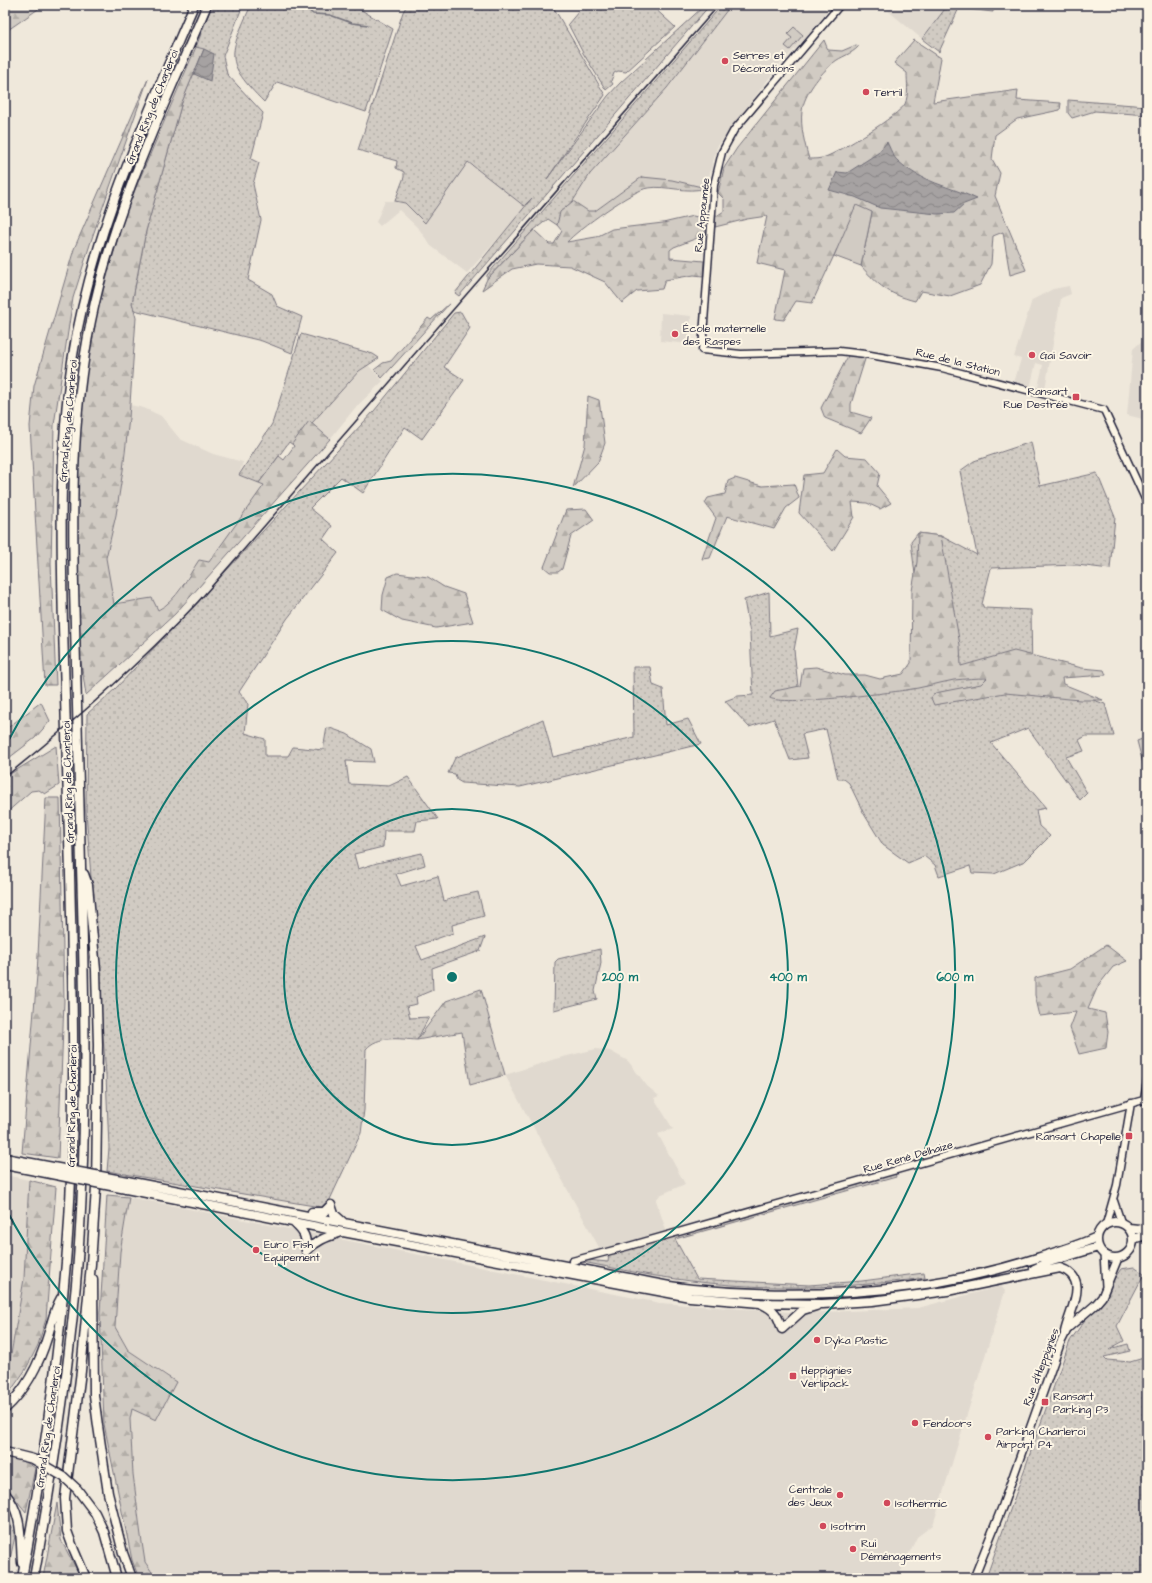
<svg xmlns="http://www.w3.org/2000/svg" width="1152" height="1583" viewBox="0 0 1152 1583" font-family="'Architects Daughter',sans-serif">
<style>
.built{fill:#e0d9cf}
.grass{fill:url(#grass-dots);stroke:#7a767f}
.forest{fill:url(#forest-firs);stroke:#7a767f}
.garden{fill:#d1cbc3;stroke:#7a767f}
.water{fill:url(#water-waves);stroke:#716f79}
.lines{fill:none;stroke-linecap:round;stroke-linejoin:round}
.stream{stroke:#716f79;stroke-width:1.5}
.secondary-casing{stroke:#22223b;stroke-width:9}
.primary-casing{stroke:#22223b;stroke-width:10}
.highway-casing{stroke:#22223b;stroke-width:11}
.secondary{stroke:#fcf5e5;stroke-width:6}
.primary{stroke:#fcf5e5;stroke-width:7}
.highway{stroke:#fcf5e5;stroke-width:8}
.rail{stroke:#22223b;stroke-width:1.5}
.highway-bridge-casing{stroke:#22223b;stroke-width:11;stroke-linecap:butt}
.highway-bridge{stroke:#fcf5e5;stroke-width:8}
.ring{fill:none;stroke:#0f766e;stroke-width:2}
.poi-dot{fill:#d1495b;stroke:#fcf5e5;stroke-width:1.5}
.labels{text-anchor:middle;dominant-baseline:central;stroke-width:4;stroke-linejoin:round;paint-order:stroke}
.poi-label{font-size:11px;fill:#22223b;stroke:#fcf5e5;text-anchor:start}
.street-label{font-size:11px;fill:#22223b;stroke:#fcf5e5}
.centre{fill:#0f766e;stroke:#fcf5e5;stroke-width:2}
.ring-label{font-size:12px;text-anchor:middle;font-weight:bold;fill:#0f766e;stroke:#fcf5e5;stroke-width:4;stroke-linejoin:round;paint-order:stroke}
</style>
<defs>
<pattern id="grass-dots" width="8" height="8" patternUnits="userSpaceOnUse"><rect width="8" height="8" fill="#d1cbc3"/><path d="M2 2h.1M6 6h.1" fill="none" stroke="#b3aea8" stroke-width="1.8" stroke-linecap="round"/></pattern>
<pattern id="forest-firs" width="22" height="20" patternUnits="userSpaceOnUse"><rect width="22" height="20" fill="#d1cbc3"/><path d="M5 1l3.5 6h-7zM16 11l3.5 6h-7z" fill="#b3aea8"/></pattern>
<pattern id="water-waves" width="16" height="10" patternUnits="userSpaceOnUse"><rect width="16" height="10" fill="#a6a2a2"/><path d="M0 5q4-4 8 0t8 0" fill="none" stroke="#878485"/></pattern>
</defs>
<rect width="100%" height="100%" fill="#efe8db"/>
<filter id="ink" filterUnits="userSpaceOnUse"><feTurbulence type="fractalNoise" baseFrequency=".025" numOctaves="2"/><feDisplacementMap in="SourceGraphic" scale="8" xChannelSelector="R" yChannelSelector="G"/><feConvolveMatrix kernelMatrix="1 2 1 2 8 2 1 2 1" color-interpolation-filters="sRGB"/></filter>
<g filter="url(#ink)">
<!-- built -->
<path class="built" d="M731,5H821L827,10L815,29L779,65L717,147L706,188L642,177L595,211H588L573,201L590,174L667,88Z
M881,5H948L922,39Z
M468,162L526,208L467,273L431,246L419,229L399,210L380,226L376,222L385,201H399L405,203L425,222Z
M1069,286L1071,294L1061,298L1045,389L1038,387L1043,365L1036,363L1030,388L1013,386L1021,359L1014,357L1032,300L1053,289Z
M661,313L691,316L689,344L660,341Z
M1143,340L1147,341V420L1127,415L1133,349Z
M368,365L383,381L355,408L330,439L312,423L359,371Z
M130,405L144,408L161,416L180,439L213,454L243,462L239,475L264,485L209,562L199,560L171,601L158,610L129,602L114,604L109,581L106,558L116,515Z
M596,1049L610,1051L628,1061L647,1086L659,1096L654,1098L673,1129L658,1134L685,1184L660,1195L656,1200L667,1233L601,1251L505,1075L555,1059Z
M5,1175L29,1180L24,1279L9,1366L5,1371Z
M129,1197L660,1303L802,1313L918,1308L1001,1286L1005,1291L933,1525L917,1537L897,1578H156L145,1562L141,1536L133,1474L130,1419L132,1409L169,1376L128,1350L115,1327L120,1252Z"/>
<!-- grass -->
<path class="grass" d="M212,5H243L223,56L227,74L263,113L251,159L259,163L253,184L261,220L248,280L272,294L277,306L302,317L292,353L262,341L134,310L132,303L146,231L182,102L203,50L196,47Z
M251,5H353L393,29L366,112L277,82L264,102C223,61 229,55 251,5Z
M407,5H552L605,95L547,179L608,96L620,83L705,5H710L459,296L455,293L532,198L524,206L468,162L425,223L405,203L395,201L404,177V172L396,168L397,161L358,150L403,12Z
M584,5H651L675,27L626,72L618,71L614,73L611,81L613,84L606,90L583,53L568,24Z
M722,5H731L667,88L590,174L573,201L561,212L557,225L548,219L534,230L487,279V275Z
M948,5H993V12L959,8L939,52L922,39Z
M1068,100L1147,106V115L1095,111L1072,118L1068,113Z
M461,312L470,328L444,367L464,380L422,439L405,427L363,493L341,477L310,508L332,526L323,539L338,553L287,619L239,692L248,704L245,733L265,739V756H288L293,747L323,750L327,727L347,734L371,749L374,762L346,761L349,784L389,786L408,777L438,819L417,821L415,831H384L383,847L354,854L358,869L377,863L422,853L425,865L396,874L401,886L438,876L444,901L459,896L478,892L484,916L452,925L453,933L416,946L422,960L485,937L480,951L432,968L433,990L416,997L417,1004L407,1006L410,1018L429,1017L417,1040C399,1039 378,1035 366,1049L364,1110L361,1133L326,1208L107,1171L109,1148L106,1075L86,811L87,714L115,689L177,624L374,411L454,313Z
M301,334L373,354L379,358L359,371L312,423L310,422L293,445L289,442L259,483L239,475L272,424Z
M1031,442L1040,486L1097,473L1115,517L1110,569L1077,565L991,568L982,604L984,608L1031,610L1032,679L1105,704L1114,736H1086L1079,740L1084,751L1066,757L1087,793L1080,800L1028,728L991,743L1046,808L1036,810L1039,826L1050,836L1025,861L994,874L972,873L970,866L939,876L935,865L924,856L908,863L883,845L864,814L849,783L844,779H838L826,729L802,734L808,758L790,760L774,719L749,727L725,701L738,696L753,695L750,633L744,600L769,592L770,636L798,629L794,650L799,695L928,680L911,542L918,533L941,536L977,555L960,471L974,461Z
M633,667H650L653,685L663,689L666,725L688,719L701,744L520,787L462,783L457,780L455,774L448,773L455,758L543,719L553,757L634,737Z
M1147,737V779L1137,741Z
M600,949L601,963L595,991L597,999L554,1010L555,962L558,959Z
M895,1173L896,1177L675,1239L697,1279L809,1285L862,1281L924,1273L925,1278C842,1289 759,1291 676,1279C645,1275 614,1268 583,1262L584,1260H587L608,1262L609,1254Z
M1134,1267L1144,1274L1117,1326L1124,1341L1109,1349L1128,1344L1130,1351L1104,1357L1107,1360L1130,1362L1147,1357V1578H986L1070,1341L1121,1269Z"/>
<!-- forest -->
<path class="forest" d="M5,5H44L5,32Z
M824,40L828,50L842,51L856,45L859,46C851,55 841,56 833,63C820,74 804,94 802,111C800,127 805,145 809,159C814,159 820,159 825,157C838,153 899,115 905,104C909,95 907,82 907,73L894,63L914,40L941,58L933,102L1018,90L1017,100L1061,103L1060,110L1017,119L995,135L992,159L1000,173L995,196L1026,270L1010,275L1003,232L993,236L991,264L980,285L950,296L921,291L915,301C888,294 879,286 861,266L872,212L837,249L812,303L796,301L784,320L775,319L785,270L757,263L767,216L747,219L715,227V217L724,211V199L718,193L724,168L737,148Z
M196,47L204,49L182,102L146,231L132,303L136,318L129,418L123,470L116,515L106,558L114,604L152,598L158,610C177,601 188,576 199,560L209,562L264,485L259,483L279,456L284,460L294,446L292,444L309,421L330,439L175,614L86,695L80,655L74,444L92,330L125,213Z
M148,79L93,235L73,298L54,425L51,564L56,685H45L30,426L34,386L74,249Z
M642,177L672,180L706,188C687,194 667,185 648,188C634,189 577,230 567,242L596,237L612,229L663,223L693,216L706,219L705,235L674,247L670,250V258L704,261L703,276L694,275L665,280L662,289L637,291L622,303L605,282L570,266L536,264L512,269L482,290L487,279L534,230L549,244H554L562,231L557,225L560,212L573,201L588,211H595Z
M450,303L382,378L374,370L383,363L391,361L428,318L431,320Z
M849,354L866,356L851,404V412L871,418L861,433L825,418L821,408Z
M588,396L599,400L605,443L598,462L573,488L585,445Z
M837,449L845,456L867,458L880,473L877,486L891,503L880,509L867,503L852,502L854,517L833,551L799,513L804,475L823,473Z
M735,478L762,486L794,484L799,498L786,508L774,529L727,516L710,558L702,559L716,518L705,503L708,498L725,494L728,481Z
M586,509L594,520L571,536L562,569L558,572H550L544,567L566,510Z
M918,533L941,536L960,645L961,666L1014,651L1082,668L1104,670L1106,675L1062,678L1063,684L1103,700H1080L1005,693L934,705L931,698L935,693L981,684L987,678C976,678 965,679 954,680C938,683 922,688 906,690C887,693 782,706 770,698L775,691L800,686L803,668L816,667L845,675H865L880,679L903,674L911,663L912,591L917,562Z
M397,573L428,577L444,587L464,594L473,622L436,628L402,621L382,610L383,595L388,577Z
M41,702L50,721L35,738L5,761V730Z
M56,746L59,785L45,794L39,790L31,791L5,814V777Z
M46,798H60L64,1001L58,1158L22,1153L37,975Z
M1106,945L1127,961L1113,967L1098,986L1088,1009L1105,1013L1108,1032L1106,1048L1079,1054L1070,1028L1076,1012L1040,1016L1035,995V978L1070,969Z
M481,989L505,1075L470,1085L462,1032L417,1040L446,1001Z
M29,1180L56,1187L46,1319L38,1345L26,1369L5,1399V1371L9,1366L24,1279Z
M107,1195L129,1197L120,1252L115,1327L128,1350L176,1382L156,1420L132,1409L130,1419L133,1474L141,1536L145,1562L156,1578H139L132,1560L104,1424L100,1313Z
M5,1457L25,1461L35,1468L26,1512L5,1486Z
M57,1503L61,1540L81,1578H43Z
M5,1509L15,1536L6,1578H5Z"/>
<!-- garden -->
<path class="garden" d="M794,27L803,35L790,50L785,46L792,38L787,34Z
M856,205L872,212L861,266L834,256Z"/>
<!-- water -->
<path class="water" d="M204,49L214,54L210,81L194,74Z
M887,142C890,148 893,157 898,161C918,181 952,187 977,199L964,204L954,213L937,214L880,208L855,197L829,190L837,172L847,173L878,153Z"/>
<g class="lines">
<!-- stream -->
<path class="stream" d="M302,5L313,14L330,15L352,23L368,25"/>
<defs>
<path id="secondary" d="M840,5L734,130L722,152L714,185L702,350L741,354L839,351L865,354L942,368L1104,410L1147,503
M1144,1100L1147,1081
M1114,1201L1121,1222
M1106,1224L1117,1185L1131,1103
M572,1261L629,1246L1147,1099"/>
<path id="primary" d="M1104,1254L1106,1286
M974,1578L1003,1505L1060,1344L1068,1328L1096,1304L1102,1297L1118,1258"/>
<path id="highway" d="M84,874L88,885L96,970L98,1045L96,1188L91,1264L81,1371L65,1498L67,1531L74,1550L86,1578
M5,1158L37,1164
M5,1165L36,1171
M127,1181L623,1277C646,1281 669,1287 692,1289C809,1300 925,1294 1037,1258C1057,1252 1077,1246 1097,1237
M126,1189L343,1232L690,1297L760,1303L822,1304L872,1301L947,1291L1060,1268C1091,1278 1070,1309 1065,1332
M312,1212H324L331,1205L334,1214L343,1222
M1097 1240a18 18 0 1 1 36 0a18 18 0 1 1-36 0Z
M294,1223C304,1232 307,1237 306,1251
M1129,1228L1138,1229L1147,1227
M1133,1239L1147,1235
M306,1251C316,1241 326,1237 339,1233
M1034,1269L1049,1262L1098,1247
M93,1279L94,1395L98,1426L108,1493L123,1553L132,1578
M762,1304C775,1310 778,1316 782,1329L803,1310L816,1306
M5,1409C26,1390 40,1362 48,1335C52,1322 54,1310 61,1298
M5,1452L33,1459
M77,1489L95,1513L104,1532L117,1578
M5,1493C23,1515 20,1537 22,1563
M22,1578C43,1465 60,1351 68,1236C76,1116 73,995 70,874C68,791 65,708 63,626C61,537 59,449 72,361C91,236 145,120 194,5
M34,1578C52,1480 67,1383 76,1284C88,1145 85,1005 81,866C79,786 77,706 75,625C72,523 70,422 91,321C113,211 163,108 207,5"/>
</defs>
<!-- secondary casing -->
<use href="#secondary" class="secondary-casing"/>
<!-- primary casing -->
<use href="#primary" class="primary-casing"/>
<!-- highway casing -->
<use href="#highway" class="highway-casing"/>
<!-- secondary -->
<use href="#secondary" class="secondary"/>
<!-- primary -->
<use href="#primary" class="primary"/>
<!-- highway -->
<use href="#highway" class="highway"/>
<!-- rail -->
<path class="rail" d="M5,777C73,723 138,665 198,602L719,5"/>
<defs>
<path id="highway-bridge" d="M37,1164L127,1181
M36,1171L126,1189
M33,1459L64,1477L77,1489"/>
</defs>
<!-- highway-bridge casing -->
<use href="#highway-bridge" class="highway-bridge-casing"/>
<!-- highway-bridge -->
<use href="#highway-bridge" class="highway-bridge"/>
</g>
</g>
<!-- distance rings -->
<g class="ring">
<circle cx="452" cy="977" r="168"/>
<circle cx="452" cy="977" r="336"/>
<path d="M6 745A503 503 0 1 1 6 1209"/>
</g>
<!-- markers -->
<g class="poi-dot">
<circle cx="725" cy="61" r="4"/>
<circle cx="866" cy="92" r="4"/>
<circle cx="675" cy="334" r="4"/>
<circle cx="1032" cy="355" r="4"/>
<rect x="1072" y="393" width="8" height="8" rx="2"/>
<rect x="1125" y="1132" width="8" height="8" rx="2"/>
<circle cx="256" cy="1250" r="4"/>
<circle cx="817" cy="1340" r="4"/>
<rect x="789" y="1372" width="8" height="8" rx="2"/>
<rect x="1041" y="1398" width="8" height="8" rx="2"/>
<circle cx="915" cy="1423" r="4"/>
<circle cx="988" cy="1437" r="4"/>
<circle cx="840" cy="1495" r="4"/>
<circle cx="887" cy="1503" r="4"/>
<circle cx="823" cy="1526" r="4"/>
<circle cx="853" cy="1549" r="4"/>
</g>
<g class="labels">
<!-- poi labels -->
<g class="poi-label">
<text x="733" y="55">Serres et<tspan x="733" dy="13">Décorations</tspan></text>
<text x="874" y="92">Terril</text>
<text x="683" y="328">École maternelle<tspan x="683" dy="13">des Raspes</tspan></text>
<text x="1040" y="355">Gai Savoir</text>
<text x="1068" y="391" text-anchor="end">Ransart<tspan x="1068" dy="13">Rue Destrée</tspan></text>
<text x="1121" y="1136" text-anchor="end">Ransart Chapelle</text>
<text x="264" y="1244">Euro Fish<tspan x="264" dy="13">Equipement</tspan></text>
<text x="825" y="1340">Dyka Plastic</text>
<text x="801" y="1370">Heppignies<tspan x="801" dy="13">Verlipack</tspan></text>
<text x="1053" y="1396">Ransart<tspan x="1053" dy="13">Parking P3</tspan></text>
<text x="923" y="1423">Fendoors</text>
<text x="996" y="1431">Parking Charleroi<tspan x="996" dy="13">Airport P4</tspan></text>
<text x="832" y="1489" text-anchor="end">Centrale<tspan x="832" dy="13">des Jeux</tspan></text>
<text x="895" y="1503">Isothermic</text>
<text x="831" y="1526">Isotrim</text>
<text x="861" y="1543">Rui<tspan x="861" dy="13">Déménagements</tspan></text>
</g>
<!-- street labels -->
<g class="street-label">
<text transform="translate(152 107) rotate(-68)">Grand Ring de Charleroi</text>
<text transform="translate(702 215) rotate(-84)">Rue Appaumée</text>
<text transform="translate(958 362) rotate(14)">Rue de la Station</text>
<text transform="translate(68 421) rotate(-85)">Grand Ring de Charleroi</text>
<text transform="translate(68 782) rotate(-92)">Grand Ring de Charleroi</text>
<text transform="translate(72 1106) rotate(-89)">Grand Ring de Charleroi</text>
<text transform="translate(908 1157) rotate(-16)">Rue René Delhaize</text>
<text transform="translate(1041 1367) rotate(-69)">Rue d'Heppignies</text>
<text transform="translate(48 1427) rotate(-82)">Grand Ring de Charleroi</text>
</g>
</g>
<circle cx="452" cy="977" r="6" class="centre"/>
<g class="ring-label">
<text x="620" y="981">200 m</text>
<text x="788" y="981">400 m</text>
<text x="955" y="981">600 m</text>
</g>
<!-- margin -->
<rect width="1152" height="1583" fill="none" stroke="#fcf5e5" stroke-width="20"/>
<rect x="10" y="10" width="1132" height="1563" fill="none" stroke="#22223b" stroke-width="1.5" filter="url(#ink)"/>
</svg>
